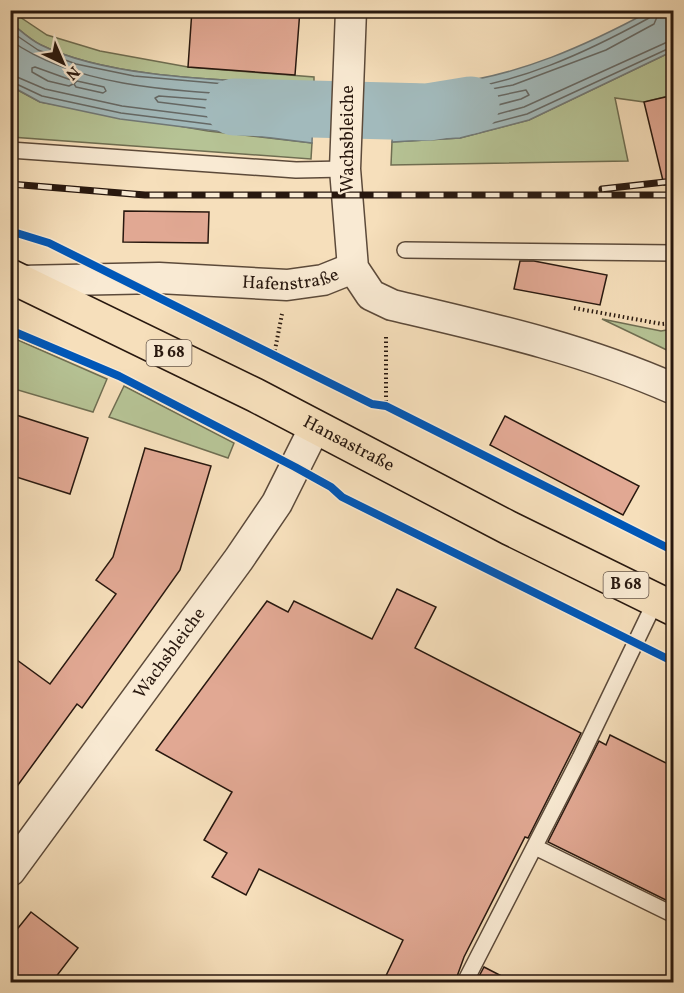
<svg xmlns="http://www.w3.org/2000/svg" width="684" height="993" viewBox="0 0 684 993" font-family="Vollkorn,serif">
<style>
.green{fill:#b6c395;stroke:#6f6e52;stroke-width:1.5}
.water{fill:#a2babc;stroke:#717977;stroke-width:1.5}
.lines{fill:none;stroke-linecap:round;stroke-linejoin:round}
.shore{stroke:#656966;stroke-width:1.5}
.river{stroke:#a2babc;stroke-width:57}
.building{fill:#e1a893;stroke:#28180f;stroke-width:1.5}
.service-casing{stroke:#5c4a3a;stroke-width:18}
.minor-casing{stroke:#5c4a3a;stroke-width:33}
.primary-casing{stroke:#28180f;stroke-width:36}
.path{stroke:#28180f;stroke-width:4;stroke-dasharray:1.5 3;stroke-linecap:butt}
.service{stroke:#f9ead3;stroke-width:15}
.minor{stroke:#f9ead3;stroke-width:30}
.primary{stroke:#f6dfbb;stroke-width:33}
.rail-casing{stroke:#28180f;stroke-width:7}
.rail{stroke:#f9ead3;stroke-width:4.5;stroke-dasharray:14;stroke-linecap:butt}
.cycleway-casing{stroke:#f9ead3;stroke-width:11}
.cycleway{stroke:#0057b8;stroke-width:8}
.labels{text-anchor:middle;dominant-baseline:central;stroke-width:4.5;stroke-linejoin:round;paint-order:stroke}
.shield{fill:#f9ead3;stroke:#67574a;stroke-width:1.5}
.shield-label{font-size:16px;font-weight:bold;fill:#28180f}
.street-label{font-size:18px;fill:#28180f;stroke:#f9ead3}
</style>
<rect width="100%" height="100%" fill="#f6dfbb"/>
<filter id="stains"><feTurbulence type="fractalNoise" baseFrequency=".00333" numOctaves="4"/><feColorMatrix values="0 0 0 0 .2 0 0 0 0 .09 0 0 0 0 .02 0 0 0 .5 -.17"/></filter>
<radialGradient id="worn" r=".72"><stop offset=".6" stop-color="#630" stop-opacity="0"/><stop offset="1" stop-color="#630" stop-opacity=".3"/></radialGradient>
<!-- green -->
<path class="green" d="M11,11L47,35L100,51L188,67L314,77V85C234,80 112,80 41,45C30,40 20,30 11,23Z
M673,51V95L644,102L615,98L628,161L391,165L392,142L460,138L529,120Z
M10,86L40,102L208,131L312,143L311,159L11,137Z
M602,319L661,331L673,329V353Z
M11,337L107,379L93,412L11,388Z
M124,386L234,443L228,458L109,417Z"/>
<!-- water -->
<path class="water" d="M652,10L673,11V51L529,120L460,138L392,142L394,84C411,84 429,86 445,84C519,76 587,45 652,10Z
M11,23C20,30 30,40 41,45C112,80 234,80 314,85L312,143L120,119L40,102L11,86Z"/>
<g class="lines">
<!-- shore -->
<path class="shore" d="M653,10L649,18C587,52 515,86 443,91C429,91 415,89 402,90L399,133L459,132L527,114L674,46
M660,10L654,24L606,50L513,85L445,98H409L407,125H458L524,107L674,39
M10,31L38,50L76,64L134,76L306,91V134L303,136L121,113L42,96L10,81
M10,40C87,95 207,91 298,98L299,125L296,128L122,106L45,89L10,74
M35,67L71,80L73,84L69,86L48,81L32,72V68Z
M77,81L104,87L106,91L103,93L76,87L74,84Z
M526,90L529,95L521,99L456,116L418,118L416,115L418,107H446Z
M159,96L288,106L291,115L287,118L158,102L155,98Z"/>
<!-- river -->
<path class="river" d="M234,107L428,112L471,105"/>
</g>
<!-- building -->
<path class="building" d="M192,10H300L295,75L188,67Z
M674,95V184L664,185L644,102Z
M124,211L209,212L208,243L123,242Z
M520,261H534L607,275L600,305L514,289Z
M10,413L88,438L70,494L10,475Z
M505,416L639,486L623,515L490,445Z
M145,448L211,466L180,570L82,708L77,704L10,796V655L50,684L116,594L96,580L113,557Z
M397,589L436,607L415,648L581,733L528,838L525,837L464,957L455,982H383L403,940L259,869L246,895L212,877L227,853L204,840L232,792L156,750L267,601L288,612L294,601L372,639Z
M610,735L674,767V904L548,842L599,741L606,745Z
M31,912L78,948L52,982H10V938Z
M484,967L513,982H476Z"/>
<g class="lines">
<defs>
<path id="service" d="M10,150L296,170L345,169
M405,250L674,253
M535,847L674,915
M465,982L580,758L656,600"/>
<g id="minor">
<path d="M351,10L345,169L353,268L371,295L392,305C490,328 581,348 674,389"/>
<path id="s1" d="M21,281L159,278L287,285L323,280L353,268"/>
<path id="s2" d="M10,871L239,559L277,503L315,427"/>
</g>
<g id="primary">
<path id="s3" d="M10,276L255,395L509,528L674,609"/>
</g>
</defs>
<!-- service casing -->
<use href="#service" class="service-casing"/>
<!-- minor casing -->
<use href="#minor" class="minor-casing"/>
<!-- primary casing -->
<use href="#primary" class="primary-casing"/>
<!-- path -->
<path class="path" d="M574,308L662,324L674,323
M274,355L282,314
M386,406V334"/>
<!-- service -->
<use href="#service" class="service"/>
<!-- minor -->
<use href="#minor" class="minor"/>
<!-- primary -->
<use href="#primary" class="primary"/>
<defs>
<path id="rail" d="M10,184L145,195H674
M602,189L674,181"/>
</defs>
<!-- rail casing -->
<use href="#rail" class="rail-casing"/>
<!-- rail -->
<use href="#rail" class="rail"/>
<defs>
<path id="cycleway" d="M10,231L49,243L372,404L386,406L674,551
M10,330L119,376L295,467L331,487L342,497L674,662"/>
</defs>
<!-- cycleway casing -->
<use href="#cycleway" class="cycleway-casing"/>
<!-- cycleway -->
<use href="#cycleway" class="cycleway"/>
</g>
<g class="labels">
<!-- shield labels -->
<g class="shield">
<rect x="146.5" y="340" width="45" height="26" rx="4.5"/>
<rect x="603.5" y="572" width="45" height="26" rx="4.5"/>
</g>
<g class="shield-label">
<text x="169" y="353">B 68</text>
<text x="626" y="585">B 68</text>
</g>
<!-- street labels -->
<g class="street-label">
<text transform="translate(348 139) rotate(-90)">Wachsbleiche</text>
<text stroke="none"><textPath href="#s1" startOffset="270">Hafenstraße</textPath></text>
<text stroke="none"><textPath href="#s3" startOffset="378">Hansastraße</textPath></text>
<text stroke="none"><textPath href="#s2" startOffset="270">Wachsbleiche</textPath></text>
</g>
</g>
<!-- margin -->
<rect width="684" height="993" fill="none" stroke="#f6dfbb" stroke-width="36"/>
<rect x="12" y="12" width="660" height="969" fill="none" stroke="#28180f" stroke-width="3"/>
<rect x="18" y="18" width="648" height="957" fill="none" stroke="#28180f" stroke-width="1.5"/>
<!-- north arrow -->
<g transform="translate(63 63) rotate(136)" stroke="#f9ead3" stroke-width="4.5" paint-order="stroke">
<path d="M0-4.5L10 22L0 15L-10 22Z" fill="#28180f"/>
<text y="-9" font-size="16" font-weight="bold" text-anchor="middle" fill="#28180f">N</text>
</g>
<rect width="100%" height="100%" filter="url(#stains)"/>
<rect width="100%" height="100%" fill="url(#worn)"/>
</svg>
